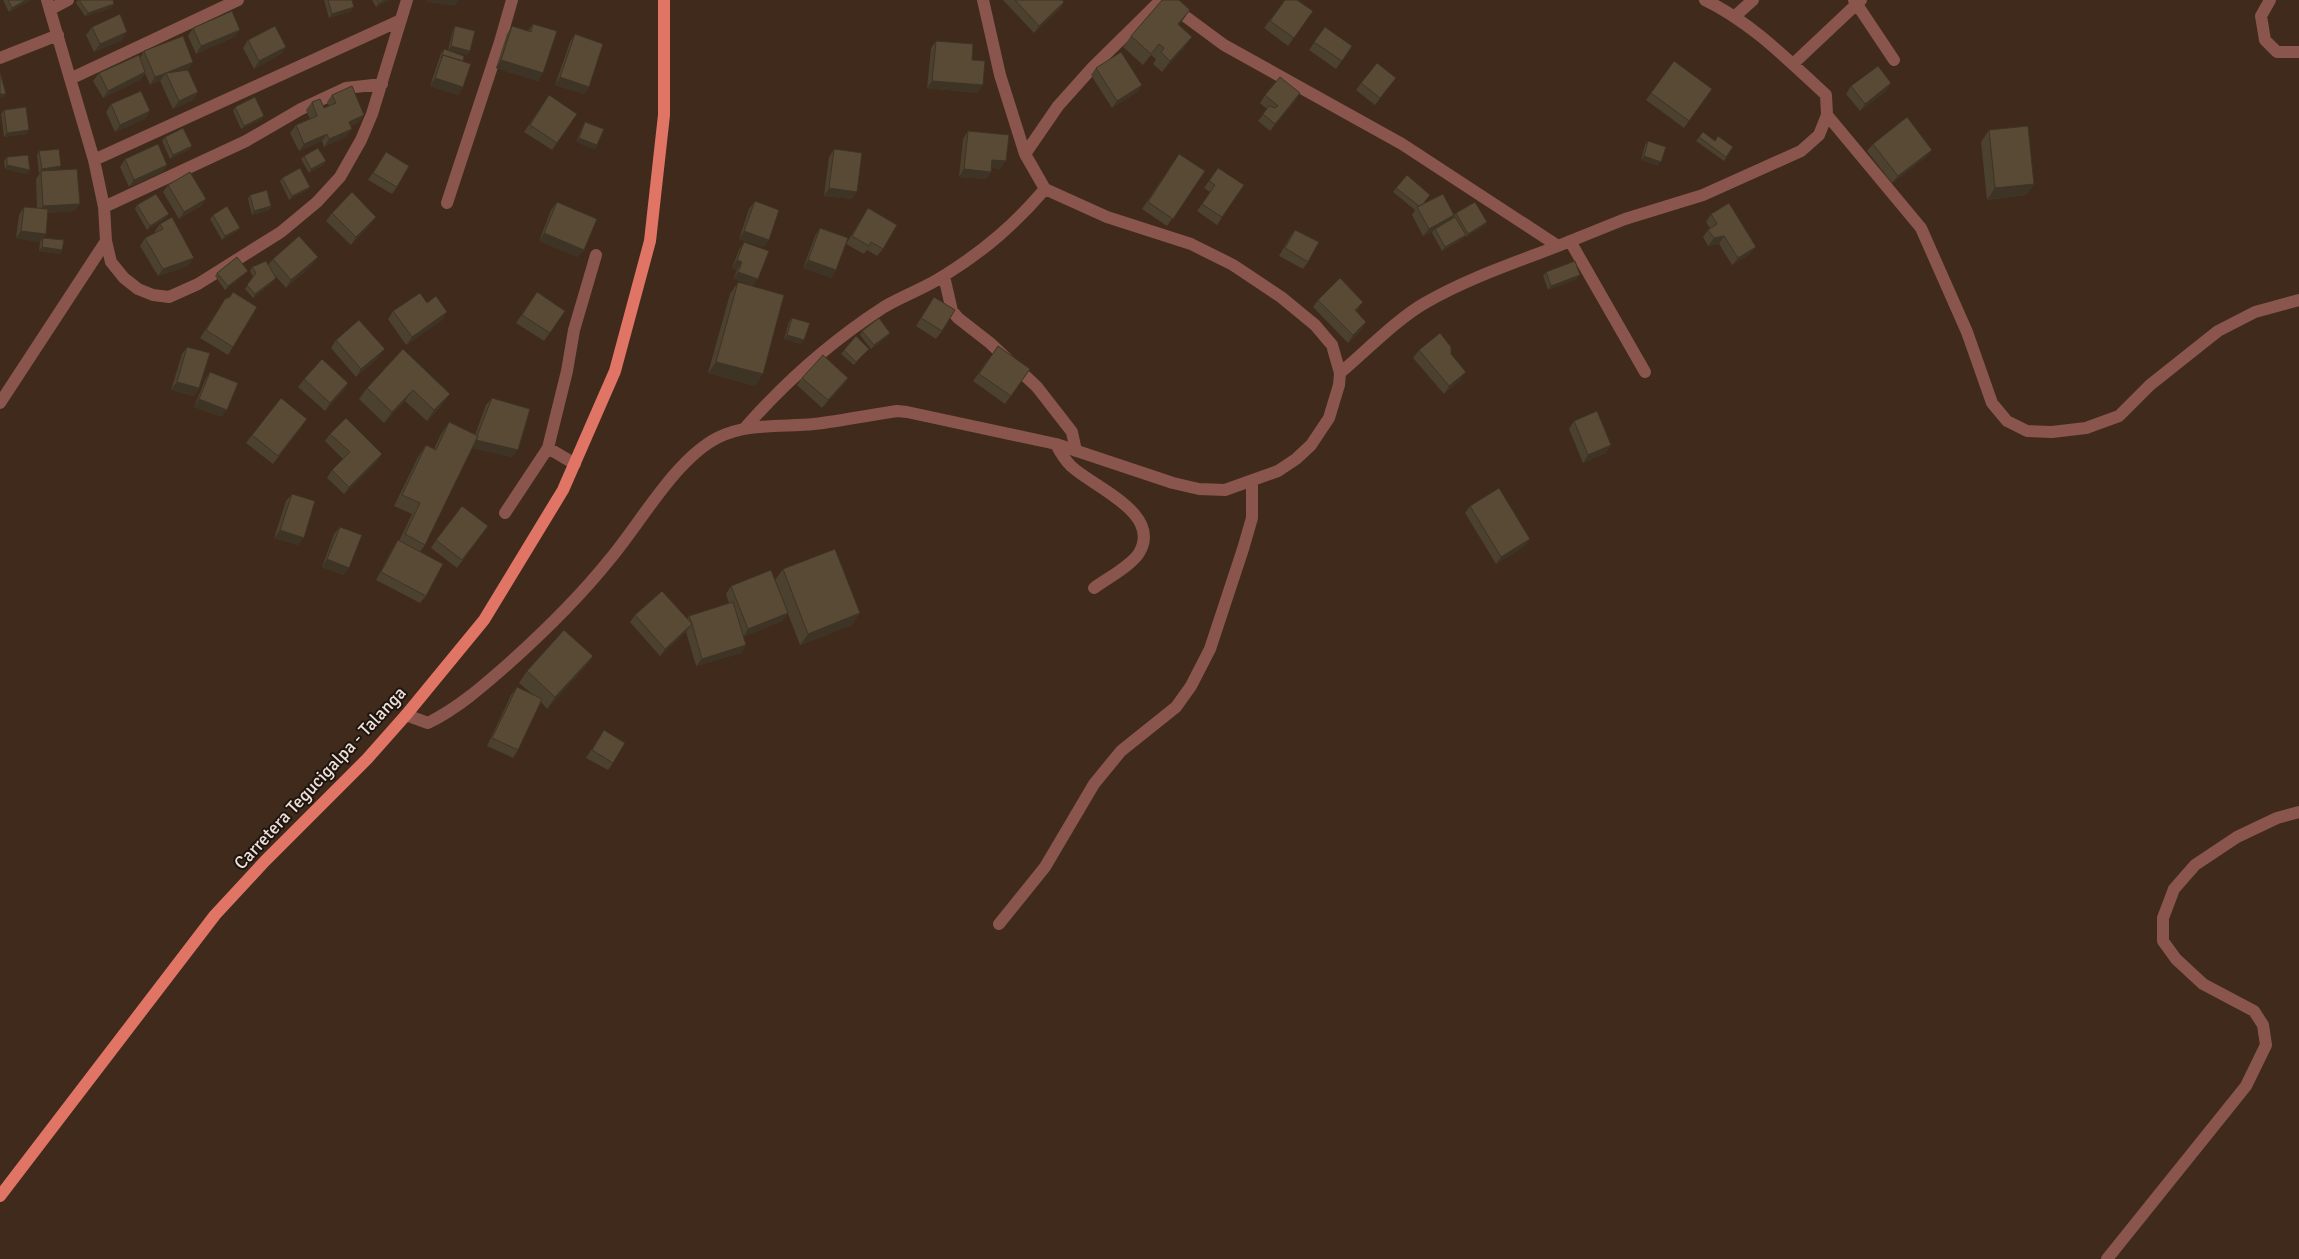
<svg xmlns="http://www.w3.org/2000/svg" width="2299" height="1259" viewBox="0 0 2299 1259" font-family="Signika,sans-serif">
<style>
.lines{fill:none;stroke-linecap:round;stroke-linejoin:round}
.minor{stroke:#89554c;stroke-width:12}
.primary{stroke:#e17565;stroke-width:12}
.wall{fill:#4c402e}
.shaded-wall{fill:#3e3425}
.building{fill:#584a35;stroke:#3e3425}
.labels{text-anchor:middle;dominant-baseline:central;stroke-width:4;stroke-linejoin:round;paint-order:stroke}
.street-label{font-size:18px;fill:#eee0d8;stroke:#1f150f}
</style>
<rect width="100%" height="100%" fill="#3f2a1c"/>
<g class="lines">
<!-- minor -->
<path class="minor" d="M47,0L94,160L104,207L106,241L111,262L124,278L138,289L153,295L169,297L198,284L281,232L317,202L340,177L361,140L372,114L407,0
M1163,0L1224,45L1402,144L1558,246L1625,219L1703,195L1801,151L1819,135L1827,115L1826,95C1789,61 1751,22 1705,0
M1854,0L1894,60
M2270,0L2261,16L2265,40L2277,52H2299
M51,9L68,0
M1734,17L1753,0
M0,58L58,35
M1793,64L1861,0
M72,78L238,0
M1827,115L1921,228L1967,332L1992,403L2007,421L2027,431L2052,432L2086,428L2119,416L2150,385L2218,331L2255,312L2299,300
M1025,154L1058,106L1092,68L1161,0
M94,160L401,20
M447,203L500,42L512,0
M104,207L246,141L301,109L346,88L382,84
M1570,241L1645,372
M944,276L952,311L958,318L990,343L1037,387L1072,432L1076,451
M1340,373C1366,351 1397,319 1425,303C1466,279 1514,263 1558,246
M0,403L106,241
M744,429C785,382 833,340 884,307C904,295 926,288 945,275C985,250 1014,225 1045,189
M1056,444C1060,452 1064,459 1071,466C1093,487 1163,513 1139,553C1131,566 1106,579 1094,588
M575,464L548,448L567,371L574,330L596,255
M505,513L548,448
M406,715L428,723C458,708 482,687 507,665C545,631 578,599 610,559C641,522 675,460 717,438C746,423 783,427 814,424C842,421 869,415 897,411L907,412L1056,444L1173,483L1199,489L1225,490L1278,471L1296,459L1311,445L1329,418L1339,385L1340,373L1332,345L1315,325L1281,297L1233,265L1191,244L1107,217L1045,189L1025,154L1000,75L983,0
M999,924L1045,867L1094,784L1121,751L1176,707L1191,686L1210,649L1243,549L1252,518V482
M2107,1259L2246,1086L2266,1045L2263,1025L2254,1011L2203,984L2176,959L2163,941V918L2174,889L2195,865L2237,837L2277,818L2299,812"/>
<!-- primary -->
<path class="primary" d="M0,1196L215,915L265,861L367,759L406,715L484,620L563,490L615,371L650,241L664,115V0"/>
</g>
<!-- wall -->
<path class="wall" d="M3,0H31L9,12Z
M78,0H113L114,4L111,8L85,16L76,3Z
M324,0H352L351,11L329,18Z
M372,0H389L376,7Z
M1003,0H1062L1064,2L1059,10L1034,33Z
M1285,0L1313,11L1288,46L1264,28Z
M1190,10L1179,25L1184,48L1162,72L1153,64L1156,59L1151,55L1143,65L1123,47L1131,36Z
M533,24L543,73L538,81L496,68L507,34L512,26L528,31Z
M455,26L470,51L467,55L448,50L453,30Z
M92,27L122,40L94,52L86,35Z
M1325,27L1352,46L1336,69L1309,50Z
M193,28L240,30L234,37L196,54L188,36Z
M575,34L589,87L584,94L555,85L570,42Z
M248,40L286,47L281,54L254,69L243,48Z
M936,41L972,60L977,93L927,88L931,48Z
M444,49L463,61V87L458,95L430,86L441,53Z
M144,51L193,62L188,69L184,71L198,92L193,100L173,109L160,81L150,85L145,73L140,80L103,98L93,81L99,73L140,58Z
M1674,61L1712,89L1684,128L1646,100Z
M1096,68L1142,85L1137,92L1112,108L1091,75Z
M1396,78L1375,105L1356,90L1361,83Z
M1891,83L1886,91L1860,111L1846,94L1851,86Z
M332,95L364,115L359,122L351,126L347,136L324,147L322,141L299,151L290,133L296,125L310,119L306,110L312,102L324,108L329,106L327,102Z
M549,95L577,114L552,150L524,132Z
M1265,95L1295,101L1270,131L1258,121L1267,109L1260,103Z
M111,104L150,111L145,119L115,132L106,112Z
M235,107L262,119L241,129L233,111Z
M4,110L27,134L4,137L1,114Z
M585,122L597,145L595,149L576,142L583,126Z
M1989,130L2034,184L2026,195L1987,200L1981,142Z
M968,131L1001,169L992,168L991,172L986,179L959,177L963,139Z
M1703,132L1715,141L1733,147L1724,161L1696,141Z
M165,137L192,146L189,150L170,159L162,141Z
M1648,141L1658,166L1641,160L1645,145Z
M1873,144L1926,157L1892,183L1867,151Z
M834,149L852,199L824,196L829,157Z
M39,151L59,170L80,204L74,211L47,213L46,234L43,238L62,250L60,254L39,251L40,242L16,238L19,215L24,207L37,208L36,179L40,173H39L37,155Z
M386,152L397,187L392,194L368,180Z
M1179,154L1205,171L1167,226L1142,209Z
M304,156L324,165L309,173L301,159Z
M7,157L30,170L27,174L5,169L4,161Z
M125,159L167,165L162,172L129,187L120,167Z
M1218,168L1244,185L1217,225L1197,211L1210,192L1204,188Z
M282,178L310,187L307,190L289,200L280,181Z
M168,185L206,199L201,206L179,219L163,192Z
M1396,188L1424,204L1454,215L1452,219L1454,218L1453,217L1456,213L1485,225L1466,237L1465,236L1463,239L1442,251L1432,233L1433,231L1423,236L1412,215L1415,210L1393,192Z
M250,195L271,206L269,210L252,215L248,199Z
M755,201L764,247L739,239L749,209Z
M557,202L578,257L539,241L551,210Z
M137,205L166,218L147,230L135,209Z
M868,208L883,249L877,256L867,250L864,254L846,244Z
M332,213L371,224L351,245L326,221Z
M1711,214L1750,254L1732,265L1719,244L1708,246L1703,237L1708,230L1710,228L1706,222Z
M213,215L240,228L237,231L222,240L210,219Z
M160,224L188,266L158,276L140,246L145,238L155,233V231Z
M820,228L836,270L831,278L803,268L815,236Z
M1295,230L1308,262L1303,269L1279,256L1290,237Z
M744,242L769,251L733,279L737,270L732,268L739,250Z
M273,259L312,265L286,288L271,271L276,278L273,282L253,298L245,289L253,277L250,271L252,267L268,265Z
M1546,272L1577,279L1548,290L1543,276Z
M217,273L245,274L225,290L215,276Z
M738,282L755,386L708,373L730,294Z
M233,292V347L228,355L200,338L225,299L229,297Z
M537,292L565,311L544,341L516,323Z
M934,297L942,331L936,339L916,326Z
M1318,300L1363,302L1356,311L1366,322L1361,330L1348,343L1313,307Z
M427,303L447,312L442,320L406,345L388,319L393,311Z
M792,318L801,344L784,339L789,322Z
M862,331L890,333L887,337L871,349L860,335Z
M336,340L379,357L356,377L331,348Z
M998,346L1030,369L1005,404L973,381Z
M187,347L199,388L194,396L171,390L182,354Z
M403,349L442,405L427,421L405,401L384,423L359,399L367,388Z
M844,350L866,352L854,365L841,354Z
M1419,350L1451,354L1460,380L1444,394L1413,358Z
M210,372L222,417L194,407L205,380Z
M802,378H848L843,385L822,408L797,385Z
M304,379L348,383L343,391L325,411L298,387Z
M492,398L513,457L472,448L425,545L420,552L426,596L420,603L376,580L393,548L398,540L399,541L412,514L394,506L418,457L426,445L434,449L441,434L449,422L475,435L486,405Z
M1574,421L1611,445L1606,453L1583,463L1569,429Z
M302,426L273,464L246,443L252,435Z
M330,434L382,454L377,461L344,494L327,478L332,470L343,459L325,441Z
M292,494L298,545L274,538L286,501Z
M1470,506L1530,539L1525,546L1496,564L1465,513Z
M340,527L344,575L322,567L334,534Z
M482,534L457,568L431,548L436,540Z
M783,569L852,625L800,645L775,580Z
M731,586L788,613L782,621L743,637L746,645L741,653L696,666L686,632L660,656L630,622L635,615L687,619L689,616L729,603L726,594Z
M593,656L585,667L547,709L541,702L518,750L513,758L487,746L511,695L517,687L532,694L519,683L527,671Z
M604,730L613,763L608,770L586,758Z"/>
<!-- shaded-wall -->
<path class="shaded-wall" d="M26,0H31L9,12L12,8Z
M385,0H389L376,7L379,3Z
M427,0H459L455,6L426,2Z
M1064,2L1059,10L1034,33L1039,26Z
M114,4L111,8L85,16L88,13Z
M354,7L351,11L329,18L332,14Z
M1190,10L1182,21L1170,35L1178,24Z
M240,30L234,37L196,54L201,46Z
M127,32L122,40L94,52L100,44Z
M1192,37L1184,48L1162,72L1170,61Z
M451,46L470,51L467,55L448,50Z
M286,47L281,54L254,69L259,61Z
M501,60L543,73L538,81L496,68Z
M193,62L188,69L168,78L166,73L160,81L150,85L155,77Z
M145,72L140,80L103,98L108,91Z
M560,77L589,87L584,94L555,85Z
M435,78L463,87L458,95L430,86Z
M932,81L983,85L977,93L927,88Z
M1891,83L1886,91L1860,111L1865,104Z
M1142,85L1137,92L1112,108L1117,101Z
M198,92L193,100L173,109L179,101Z
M1300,93L1295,101L1270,131L1275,124Z
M0,94H6L3,98H0Z
M150,111L145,119L115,132L120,125Z
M364,115L359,122L344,129L349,122Z
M264,116L262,119L241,129L244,126Z
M352,129L347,136L324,147L329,139Z
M29,130L27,134L4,137L7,133Z
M327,134L322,141L299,151L304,144Z
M579,138L597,145L595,149L576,142Z
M192,146L189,150L170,159L173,155Z
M1932,150L1926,157L1892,183L1898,176Z
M1644,156L1661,162L1658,166L1641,160Z
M992,160L1006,161L1001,169L987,167Z
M326,161L324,165L309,173L311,169Z
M7,165L30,170L27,174L5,169Z
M167,165L162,172L129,187L134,180Z
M61,166L59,170L41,171L39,173L42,169Z
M964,169L991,172L986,179L959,177Z
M2034,184L2026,195L1987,200L1995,188Z
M310,187L307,190L289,200L292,196Z
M829,188L857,192L852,199L824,196Z
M206,199L201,206L179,219L184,212Z
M80,204L74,211L38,214L43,206Z
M271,206L269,210L252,215L254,211Z
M169,214L166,218L147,230L150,226Z
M1454,215L1449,223L1435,229L1433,231L1423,236L1429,229Z
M376,217L371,224L351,245L356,237Z
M1487,222L1485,225L1466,237L1468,234Z
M240,228L237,231L222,240L225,236Z
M21,231L46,234L40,242L16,238Z
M744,231L769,240L764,247L739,239Z
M544,233L584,250L578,257L539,241Z
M1466,235L1463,239L1442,251L1445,247Z
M1724,236L1719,244L1708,246L1714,238Z
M42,247L62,250L60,254L39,251Z
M1756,247L1750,254L1732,265L1738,258Z
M318,257L312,265L286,288L291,280Z
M194,258L188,266L158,276L163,269Z
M737,260L742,262L737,270L732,268Z
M808,260L836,270L831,278L803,268Z
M248,271L245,274L225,290L228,286Z
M738,272L758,279L753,286L733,279Z
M1580,275L1577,279L1548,290L1551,286Z
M276,278L273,282L253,298L255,294Z
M447,312L442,320L406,345L412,337Z
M1366,322L1361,330L1348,343L1353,335Z
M890,333L887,337L871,349L874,345Z
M787,335L804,340L801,344L784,339Z
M385,349L379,357L356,377L361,369Z
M716,362L763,374L755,386L708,373Z
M1466,372L1460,380L1444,394L1449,386Z
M848,378L843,385L822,408L828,400Z
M177,382L199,388L194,396L171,390Z
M348,383L343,391L325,411L330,403Z
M413,390L405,401L384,423L392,412Z
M450,394L442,405L427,421L434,410Z
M199,399L227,410L222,417L194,407Z
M475,440L518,450L513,457L470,448Z
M1611,445L1606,453L1583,463L1588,455Z
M382,454L377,461L344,494L349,487Z
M280,530L304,538L298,545L274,538Z
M1530,539L1525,546L1496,564L1501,557Z
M327,559L349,568L344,575L322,567Z
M788,613L782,621L743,637L748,629Z
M860,613L852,625L800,645L808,634Z
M692,624L686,632L660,656L665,649Z
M746,645L741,653L696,666L702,659Z
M593,656L585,667L547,709L555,697Z"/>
<!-- building -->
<path class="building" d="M8,0H26L12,8Z
M79,0H113L114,4L88,13Z
M328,0H352L354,7L332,14Z
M377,0H385L379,3Z
M1015,0H1062L1064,2L1039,26Z
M1162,0H1179L1190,10L1178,24L1192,37L1170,61L1161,52L1164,48L1159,44L1151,54L1131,36Z
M1285,0H1297L1313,11L1294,38L1270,21Z
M232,11L240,30L201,46L193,28Z
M120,14L127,32L100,44L92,27Z
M533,24L557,31L543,73L501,60L512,26L531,32Z
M275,26L286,47L259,61L248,40Z
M455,26L475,31L470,51L451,46Z
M1325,27L1352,46L1342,61L1314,42Z
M575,34L603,44L589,87L560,77Z
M183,36L193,62L166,73L188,70L198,92L179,101L166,73L155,77L144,51Z
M936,41L973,44L972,60L985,61L983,85L932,81Z
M444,49L464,56L463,61L443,55L441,58Z
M1121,52L1142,85L1117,101L1096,68Z
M139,55L145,72L108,91L99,73Z
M443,55L471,64L463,87L435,78Z
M1674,61L1712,89L1689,121L1651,93Z
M1377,63L1396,78L1380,98L1361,83Z
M1878,66L1891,83L1865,104L1851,86Z
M0,72L6,94H0Z
M1280,77L1300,93L1275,124L1263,114L1269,106L1275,108L1278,106L1265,95Z
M352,86L364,115L349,122L352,129L329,139L327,134L304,144L296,125L317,116L312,102L320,99L324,108L336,103L332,95Z
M141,91L150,111L120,125L111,104Z
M549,95L577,114L557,143L530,125Z
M255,97L264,116L244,126L235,107Z
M26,107L29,130L7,133L4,110Z
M1907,117L1932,150L1898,176L1873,144Z
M585,122L604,129L597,145L579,138Z
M2028,126L2034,184L1995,188L1989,130Z
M183,128L192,146L173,155L165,137Z
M968,131L1009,135L1006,161L992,160L991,172L964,169Z
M1703,132L1715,141L1718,136L1733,147L1726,157L1699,137Z
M1648,141L1666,147L1661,162L1644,156Z
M158,144L167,165L134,180L125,159Z
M318,148L326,161L311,169L304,156Z
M59,149L61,166L42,169L39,151Z
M834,149L862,153L857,192L829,188Z
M386,152L409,166L397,187L373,173Z
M1179,154L1205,171L1173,219L1148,202Z
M28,155L30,170L7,165V157Z
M300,168L310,187L292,196L282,178Z
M1218,168L1244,185L1222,217L1202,204L1215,185L1209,181Z
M77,169L80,204L43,206L41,171Z
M190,172L206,199L184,212L168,185Z
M1407,175L1430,195L1423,204L1419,206L1396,188Z
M267,190L271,206L254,211L250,195Z
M352,192L376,217L356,237L332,213Z
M156,194L169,214L150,226L137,205Z
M1443,194L1454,215L1429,229L1417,207Z
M755,201L779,210L769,240L744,231Z
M557,202L597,219L584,250L544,233Z
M1475,202L1487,222L1468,234L1456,213Z
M1729,203L1756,247L1738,258L1724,236L1714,238L1708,230L1717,224L1711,214Z
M227,206L240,228L225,236L213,215Z
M24,207L48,209L46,234L21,231Z
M868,208L897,225L883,249L871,242L869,246L852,236Z
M172,217L194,258L163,269L145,238L163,229L160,224Z
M1455,217L1466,235L1445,247L1435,229Z
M820,228L848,238L836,270L808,260Z
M1295,230L1319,242L1308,262L1285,248Z
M299,236L318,257L291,280L273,259Z
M43,238L64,240L62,250L42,247Z
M744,242L769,251L758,279L738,272L742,262L737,260Z
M237,257L248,271L228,286L217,273Z
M266,261L276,278L255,294L247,285L256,273L252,267Z
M1575,261L1580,275L1551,286L1546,272Z
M1340,278L1363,302L1355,310L1366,322L1353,335L1318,300Z
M738,282L784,295L763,374L716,362Z
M233,292L257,307L233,347L206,330L225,299L230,297Z
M537,292L565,311L550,333L522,315Z
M420,293L427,303L436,296L447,312L412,337L393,311Z
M934,297L955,310L942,331L921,318Z
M792,318L810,323L804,340L787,335Z
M879,318L890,333L874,345L862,331Z
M359,320L385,349L361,369L336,340Z
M1440,333L1451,347V354L1466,372L1449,386L1419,350Z
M856,336L869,349L856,362L844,350Z
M998,346L1030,369L1011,396L979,374Z
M187,347L210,353L199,388L177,382Z
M403,349L450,394L434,410L413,390L392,412L367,388Z
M823,355L848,378L828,400L802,378Z
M322,359L348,383L330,403L304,379Z
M210,372L238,383L227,410L199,399Z
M281,398L307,419L278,456L252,435Z
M492,398L530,409L518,450L476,440L478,436H477Z
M1597,411L1611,445L1588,455L1574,421Z
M346,418L382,454L349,487L332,470L350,452L330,434Z
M449,422L478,436L425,545L405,534L420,503L402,495L426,445L436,450Z
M1499,488L1530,539L1501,557L1470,506Z
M292,494L315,501L304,538L280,530Z
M462,506L488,526L462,560L436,540Z
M340,527L362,535L349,568L327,559Z
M398,540L443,564L426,596L381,572Z
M835,549L860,613L808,634L783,569Z
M771,570L788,613L748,629L731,586Z
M662,591L692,624L689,616L733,602L746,645L702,659L692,624L665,649L635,615Z
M564,630L593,656L555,697L527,671Z
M517,687L542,699L518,750L492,738Z
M604,730L625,743L613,763L592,750Z"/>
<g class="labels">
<!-- street labels -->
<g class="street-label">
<text transform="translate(320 778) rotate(-47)">Carretera Tegucigalpa - Talanga</text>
</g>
</g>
</svg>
